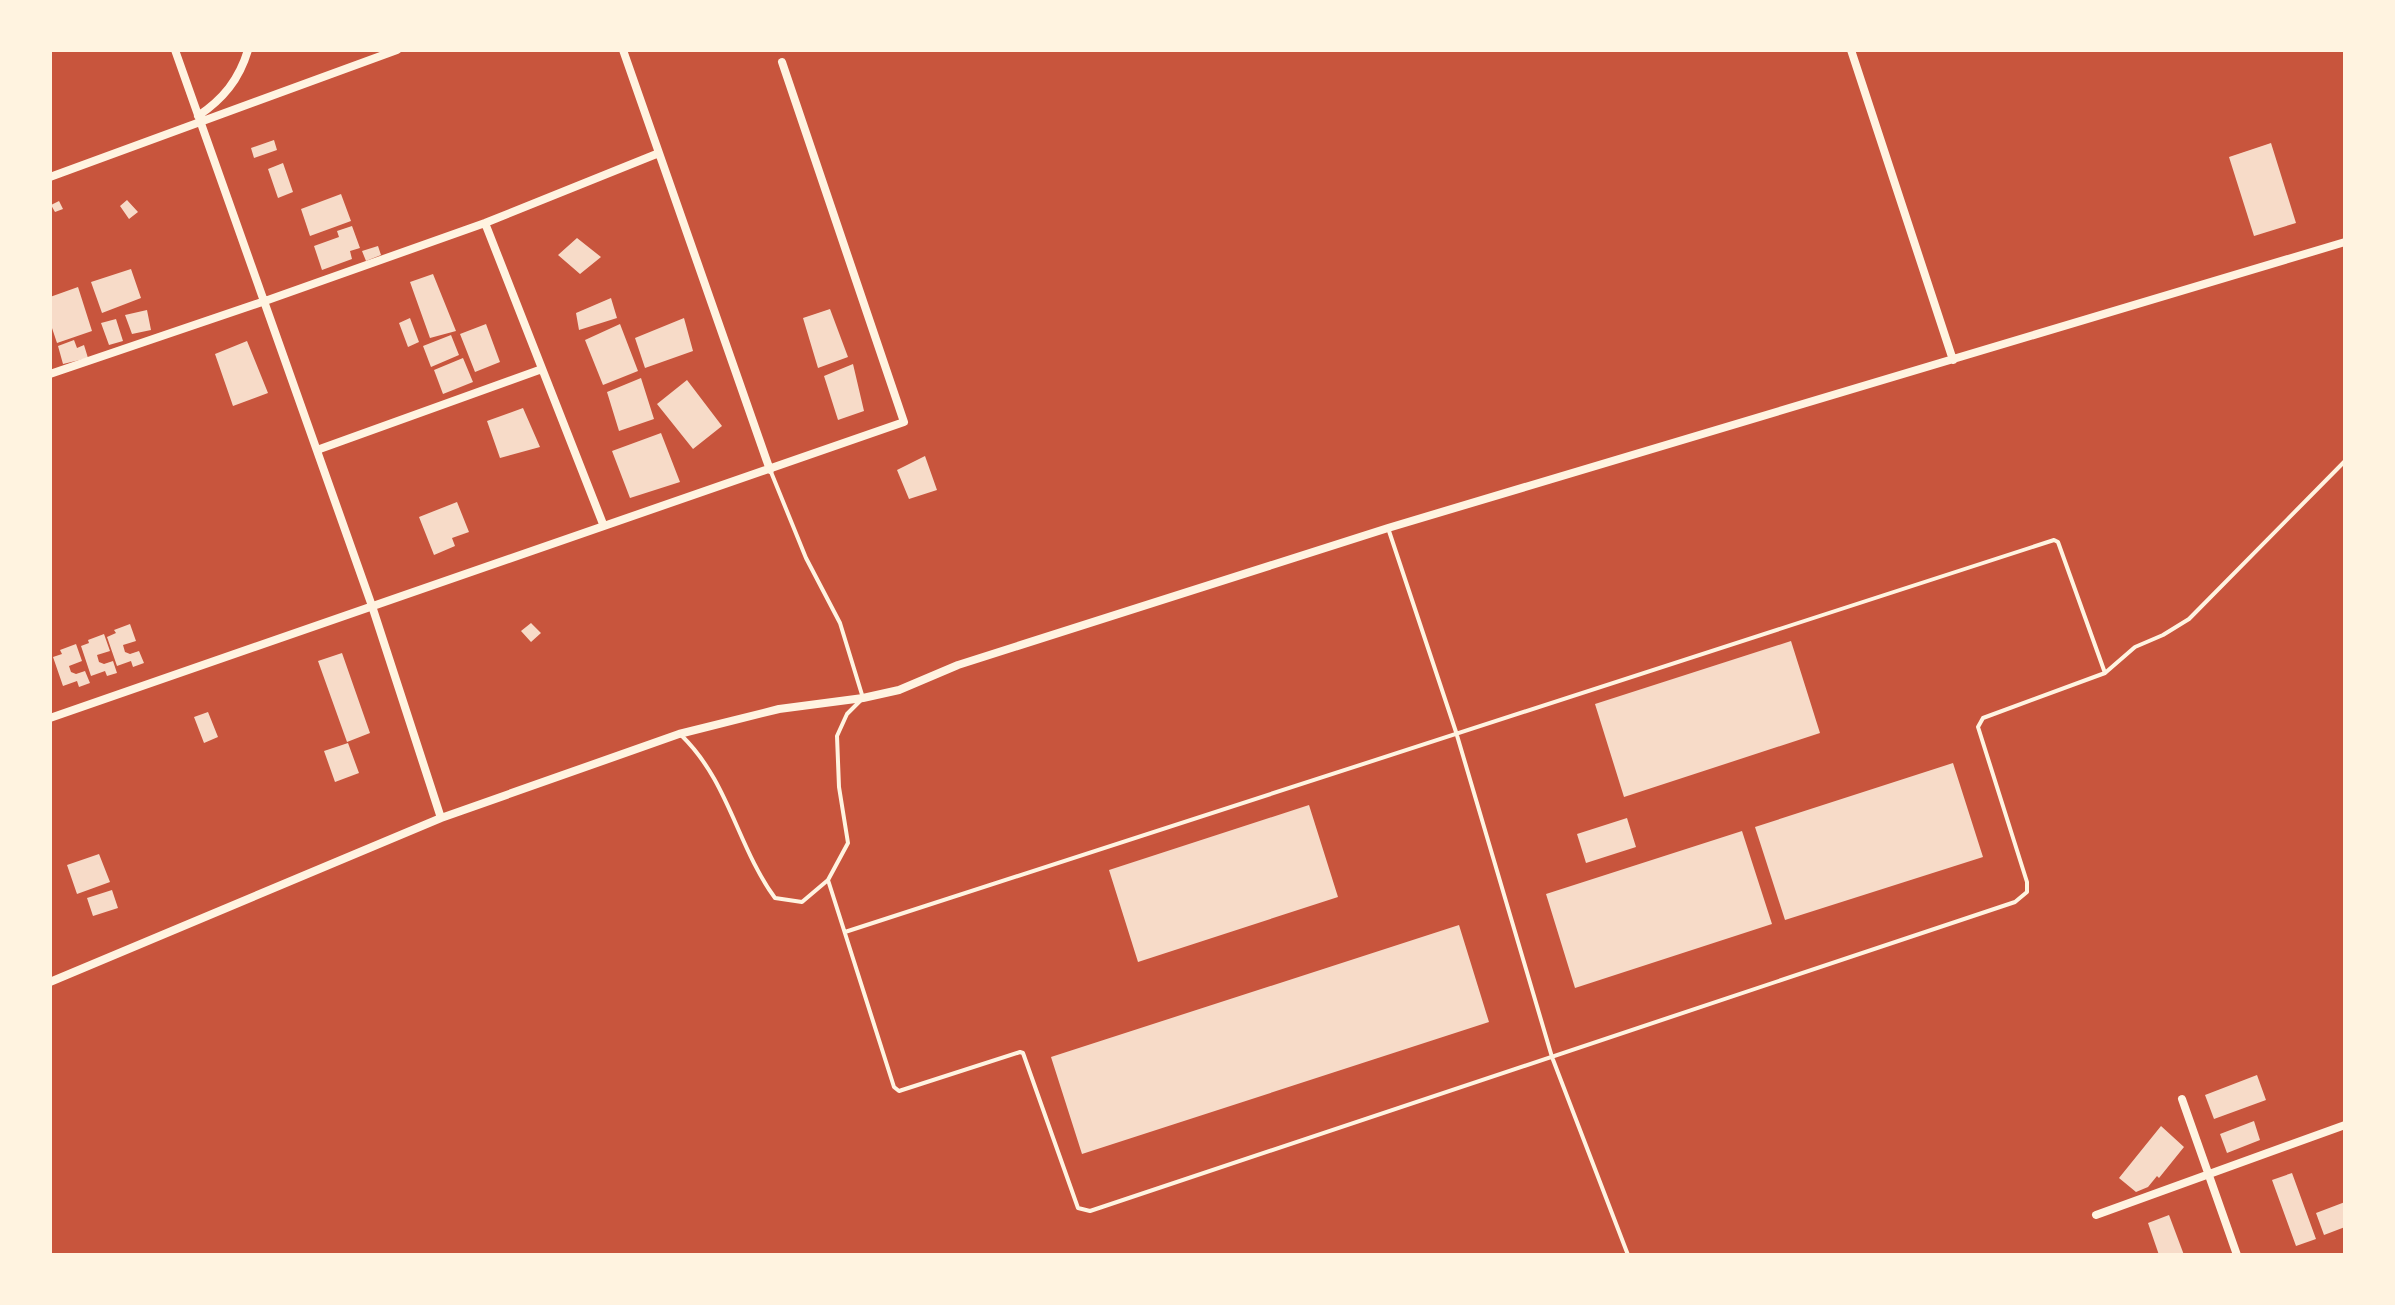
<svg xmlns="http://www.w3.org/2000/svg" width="2395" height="1305" viewBox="0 0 2395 1305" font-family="Jost,sans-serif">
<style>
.building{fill:#f7dbc8}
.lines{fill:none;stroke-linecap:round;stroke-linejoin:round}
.service{stroke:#fff3e0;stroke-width:4}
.minor{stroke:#fff3e0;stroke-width:8}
</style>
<rect width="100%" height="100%" fill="#c8553d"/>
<!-- building -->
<path class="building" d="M274,140L277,150L254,158L251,148Z
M2271,143L2296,223L2254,236L2229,157Z
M283,163L293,192L278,198L268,169Z
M341,194L351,221L310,236L301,209Z
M127,200L138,212L129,219L120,206Z
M59,201L63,209L55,212L51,205Z
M352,226L360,248L350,251L352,259L322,270L314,246L339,237L337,231Z
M577,238L601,257L580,274L558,255Z
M378,246L381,255L366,261L362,251Z
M131,269L141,298L102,313L91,282Z
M433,274L456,331L430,338L410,282Z
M78,287L92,331L57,343L50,322V297Z
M611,298L617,318L579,330L576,313Z
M830,309L848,357L818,368L803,318Z
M147,310L151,330L132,334L125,315Z
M410,318L419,342L408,347L399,323Z
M684,318L693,351L645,368L635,338Z
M116,319L123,341L109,345L101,323Z
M486,324L500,362L475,372L460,334Z
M620,324L638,371L603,385L585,340Z
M451,335L459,355L431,367L423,346Z
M74,340L77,348L84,345L88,358L63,364L58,346Z
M247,341L268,393L233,406L215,354Z
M463,358L473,382L443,394L434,370Z
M853,364L864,411L838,420L824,376Z
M641,378L654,419L619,431L607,392Z
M687,380L722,426L693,449L657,404Z
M523,408L540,447L500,458L487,421Z
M661,433L680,482L630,498L612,451Z
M925,456L937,490L909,499L897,470Z
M457,502L469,532L452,538L455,546L434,555L419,517Z
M531,623L541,633L531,642L521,631Z
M130,624L136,641L123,645L125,652L130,654L139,651L144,663L133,667L131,661L117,666L107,637L116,633L114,630Z
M104,634L110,651L97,655L99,662L104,664L113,661L117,673L107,676L105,671L91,676L81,646L89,643L88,640Z
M1791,641L1820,733L1624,797L1595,704Z
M76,644L82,661L69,666L71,672L76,674L85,671L90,683L79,687L77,681L63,686L53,657L62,654L60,650Z
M342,653L370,733L347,742L318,661Z
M208,712L218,737L204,743L194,717Z
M348,743L359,773L335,782L324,751Z
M1953,763L1983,857L1785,920L1755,827Z
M1309,805L1338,897L1138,962L1109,870Z
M1627,818L1636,847L1586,863L1577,834Z
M1742,831L1772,924L1575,988L1546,894Z
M99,854L110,882L77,894L67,865Z
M112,890L118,908L93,916L87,898Z
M1459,925L1489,1022L1082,1154L1051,1057Z
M2257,1075L2266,1100L2214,1119L2205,1095Z
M2254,1121L2260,1140L2227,1153L2220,1134Z
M2161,1126L2184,1147L2159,1178L2157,1176L2148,1187L2136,1192L2119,1178Z
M2292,1173L2316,1239L2296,1246L2272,1180Z
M2345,1202V1227L2324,1235L2316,1213Z
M2169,1215L2184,1255H2159L2148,1223Z"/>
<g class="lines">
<!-- service -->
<path class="service" d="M1388,528L1456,732L1552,1057L1628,1255
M682,736C729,782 737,846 775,898L802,902L828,880L848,843L839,787L837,736L847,714L863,698L840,623L806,558L771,472
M828,880L894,1087L899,1091L1020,1052L1023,1053L1078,1208L1090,1211L2015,902L2027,892V882L1978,727L1983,718L2105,673L2135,647L2163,635L2189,619L2345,461
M845,932L2054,540L2058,542L2105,673"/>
<!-- minor -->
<path class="minor" d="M175,50L372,606L441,818
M623,50L770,470
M1851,50L1953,360
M198,116C223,99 239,80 248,50
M50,177L397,50
M485,223L603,524
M50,374L265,301L485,223L659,153
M317,450L542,369
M50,718L904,422L782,62
M50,982L441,818L679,734L779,709L863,698L899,690L958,665L1388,528L2345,242
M2182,1099L2237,1255
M2096,1215L2345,1125"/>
</g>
<!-- border -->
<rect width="2395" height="1305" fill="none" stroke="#fff3e0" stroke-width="104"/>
</svg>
